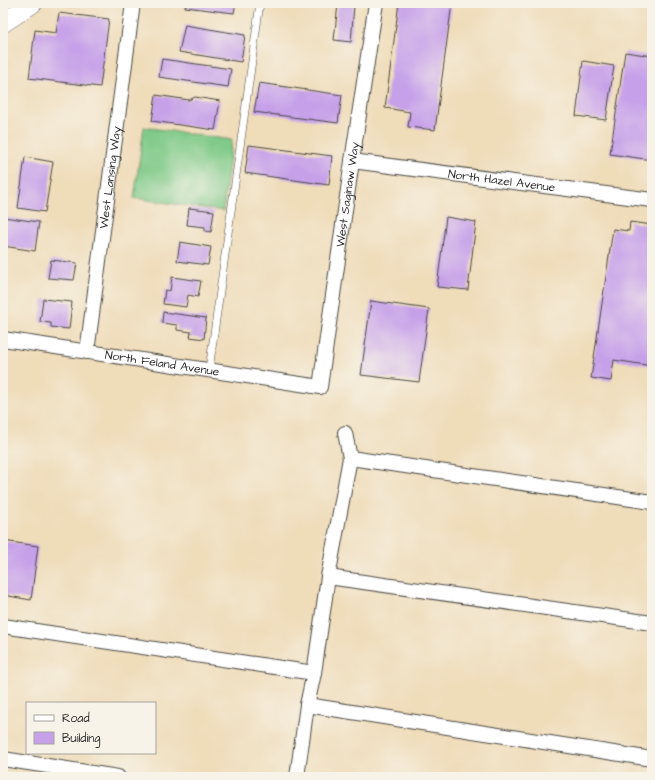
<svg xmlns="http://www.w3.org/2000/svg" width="655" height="780" viewBox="0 0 655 780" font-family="'Architects Daughter',sans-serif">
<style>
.grass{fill:#7ec987;stroke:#547a59}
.building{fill:#c6a0e9}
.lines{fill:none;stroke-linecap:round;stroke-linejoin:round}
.service-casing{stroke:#484640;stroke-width:8}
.minor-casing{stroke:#484640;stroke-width:16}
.secondary-casing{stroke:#484640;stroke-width:20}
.service{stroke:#fff;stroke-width:7}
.minor{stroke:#fff;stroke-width:14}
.secondary{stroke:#fff;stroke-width:19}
.labels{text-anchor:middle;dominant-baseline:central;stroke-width:3;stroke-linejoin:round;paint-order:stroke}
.street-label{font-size:12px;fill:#2b2b2b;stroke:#f7f3e8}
</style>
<rect width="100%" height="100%" fill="#f7f3e8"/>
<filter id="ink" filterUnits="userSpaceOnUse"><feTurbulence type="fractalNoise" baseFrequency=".025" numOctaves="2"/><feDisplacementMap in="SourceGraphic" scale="8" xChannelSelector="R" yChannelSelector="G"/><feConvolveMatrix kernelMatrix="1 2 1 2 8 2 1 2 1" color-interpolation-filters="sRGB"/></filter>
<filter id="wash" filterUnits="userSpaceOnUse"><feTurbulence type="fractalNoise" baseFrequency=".012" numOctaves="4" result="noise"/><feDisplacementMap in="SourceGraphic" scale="16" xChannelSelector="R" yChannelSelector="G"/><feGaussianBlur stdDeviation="0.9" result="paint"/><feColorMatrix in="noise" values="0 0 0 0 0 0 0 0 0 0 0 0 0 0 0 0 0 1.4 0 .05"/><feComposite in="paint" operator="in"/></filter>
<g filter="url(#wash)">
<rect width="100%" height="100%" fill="#efdcb9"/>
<!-- grass -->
<path class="grass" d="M144,127L232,140L223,211L134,198Z"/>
<g id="blocks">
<!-- building -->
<path class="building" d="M186,3H236L234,13L185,7Z
M399,3H452L435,130L408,127L410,112L385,108Z
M338,4L354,6L351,42L334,40Z
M59,13L109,19L100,87L29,78L35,30L56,33Z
M185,25L245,35L241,62L179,52Z
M625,52L652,56V160L610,154Z
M162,59L231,69L228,87L159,77Z
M583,61L614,66L606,120L576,116Z
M259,83L342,95L338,123L254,112Z
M156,95L189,100L195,97L220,101L215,130L152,121Z
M249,145L332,156L329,185L245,173Z
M25,157L53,162L45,212L18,208Z
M189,208L214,211L211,232L205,231V227L187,225Z
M3,217L39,222L35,251L3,246Z
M446,217L476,222L468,290L437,287Z
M630,222L652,225V366L614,360L611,381L591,378L613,229L629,231Z
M180,242L211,247L208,265L177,261Z
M51,260L77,263L74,280L48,278Z
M172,277L201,281L198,297L188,295L186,307L163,304L165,290L170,291Z
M43,299L72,302L69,329L51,327V323L40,322Z
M371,301L429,309L419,382L361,375Z
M163,312L206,318L204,339L190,337L191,332L177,330V325L162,323Z
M3,541L38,546L31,600L3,595Z"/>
</g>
</g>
<g filter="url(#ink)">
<use href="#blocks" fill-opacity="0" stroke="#484640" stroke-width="1"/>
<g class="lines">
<defs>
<path id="service" d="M209,370L260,3"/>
<g id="minor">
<path id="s1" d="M352,161L652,200"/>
<path id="s2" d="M3,339L320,387L352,161L376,3"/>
<path id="s3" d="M87,352L133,3"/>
<path d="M350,458L652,502"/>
<path d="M328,577L652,623"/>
<path d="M3,626L314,673"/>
<path d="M307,705L652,759"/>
<path d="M3,759L118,777"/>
<path d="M297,777L307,705L314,673L328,577L350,458L345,433"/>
</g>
<path id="secondary" d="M3,23L33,3"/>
</defs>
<!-- service casing -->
<use href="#service" class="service-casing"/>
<!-- minor casing -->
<use href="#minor" class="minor-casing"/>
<!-- secondary casing -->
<use href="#secondary" class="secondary-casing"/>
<!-- service -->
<use href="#service" class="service"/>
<!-- minor -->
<use href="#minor" class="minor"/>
<!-- secondary -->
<use href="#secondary" class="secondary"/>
</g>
</g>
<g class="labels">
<!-- street labels -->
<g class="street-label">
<text stroke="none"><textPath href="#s3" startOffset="176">West Lansing Way</textPath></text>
<text stroke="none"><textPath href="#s1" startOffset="151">North Hazel Avenue</textPath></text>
<text stroke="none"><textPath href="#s2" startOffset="515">West Saginaw Way</textPath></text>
<text stroke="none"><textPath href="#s2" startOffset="161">North Feland Avenue</textPath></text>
</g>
</g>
<!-- margin -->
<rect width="655" height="780" fill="none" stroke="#f7f3e8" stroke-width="16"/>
<!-- legend -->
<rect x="26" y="702" width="130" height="52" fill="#f7f3e8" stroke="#a5a39c"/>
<rect x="34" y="715" width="20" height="6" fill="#ffffff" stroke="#a5a39c"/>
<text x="62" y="722" font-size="12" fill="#2b2b2b">Road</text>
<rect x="34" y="732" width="20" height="12" fill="#c6a0e9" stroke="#a5a39c"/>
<text x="62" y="742" font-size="12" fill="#2b2b2b">Building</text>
</svg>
